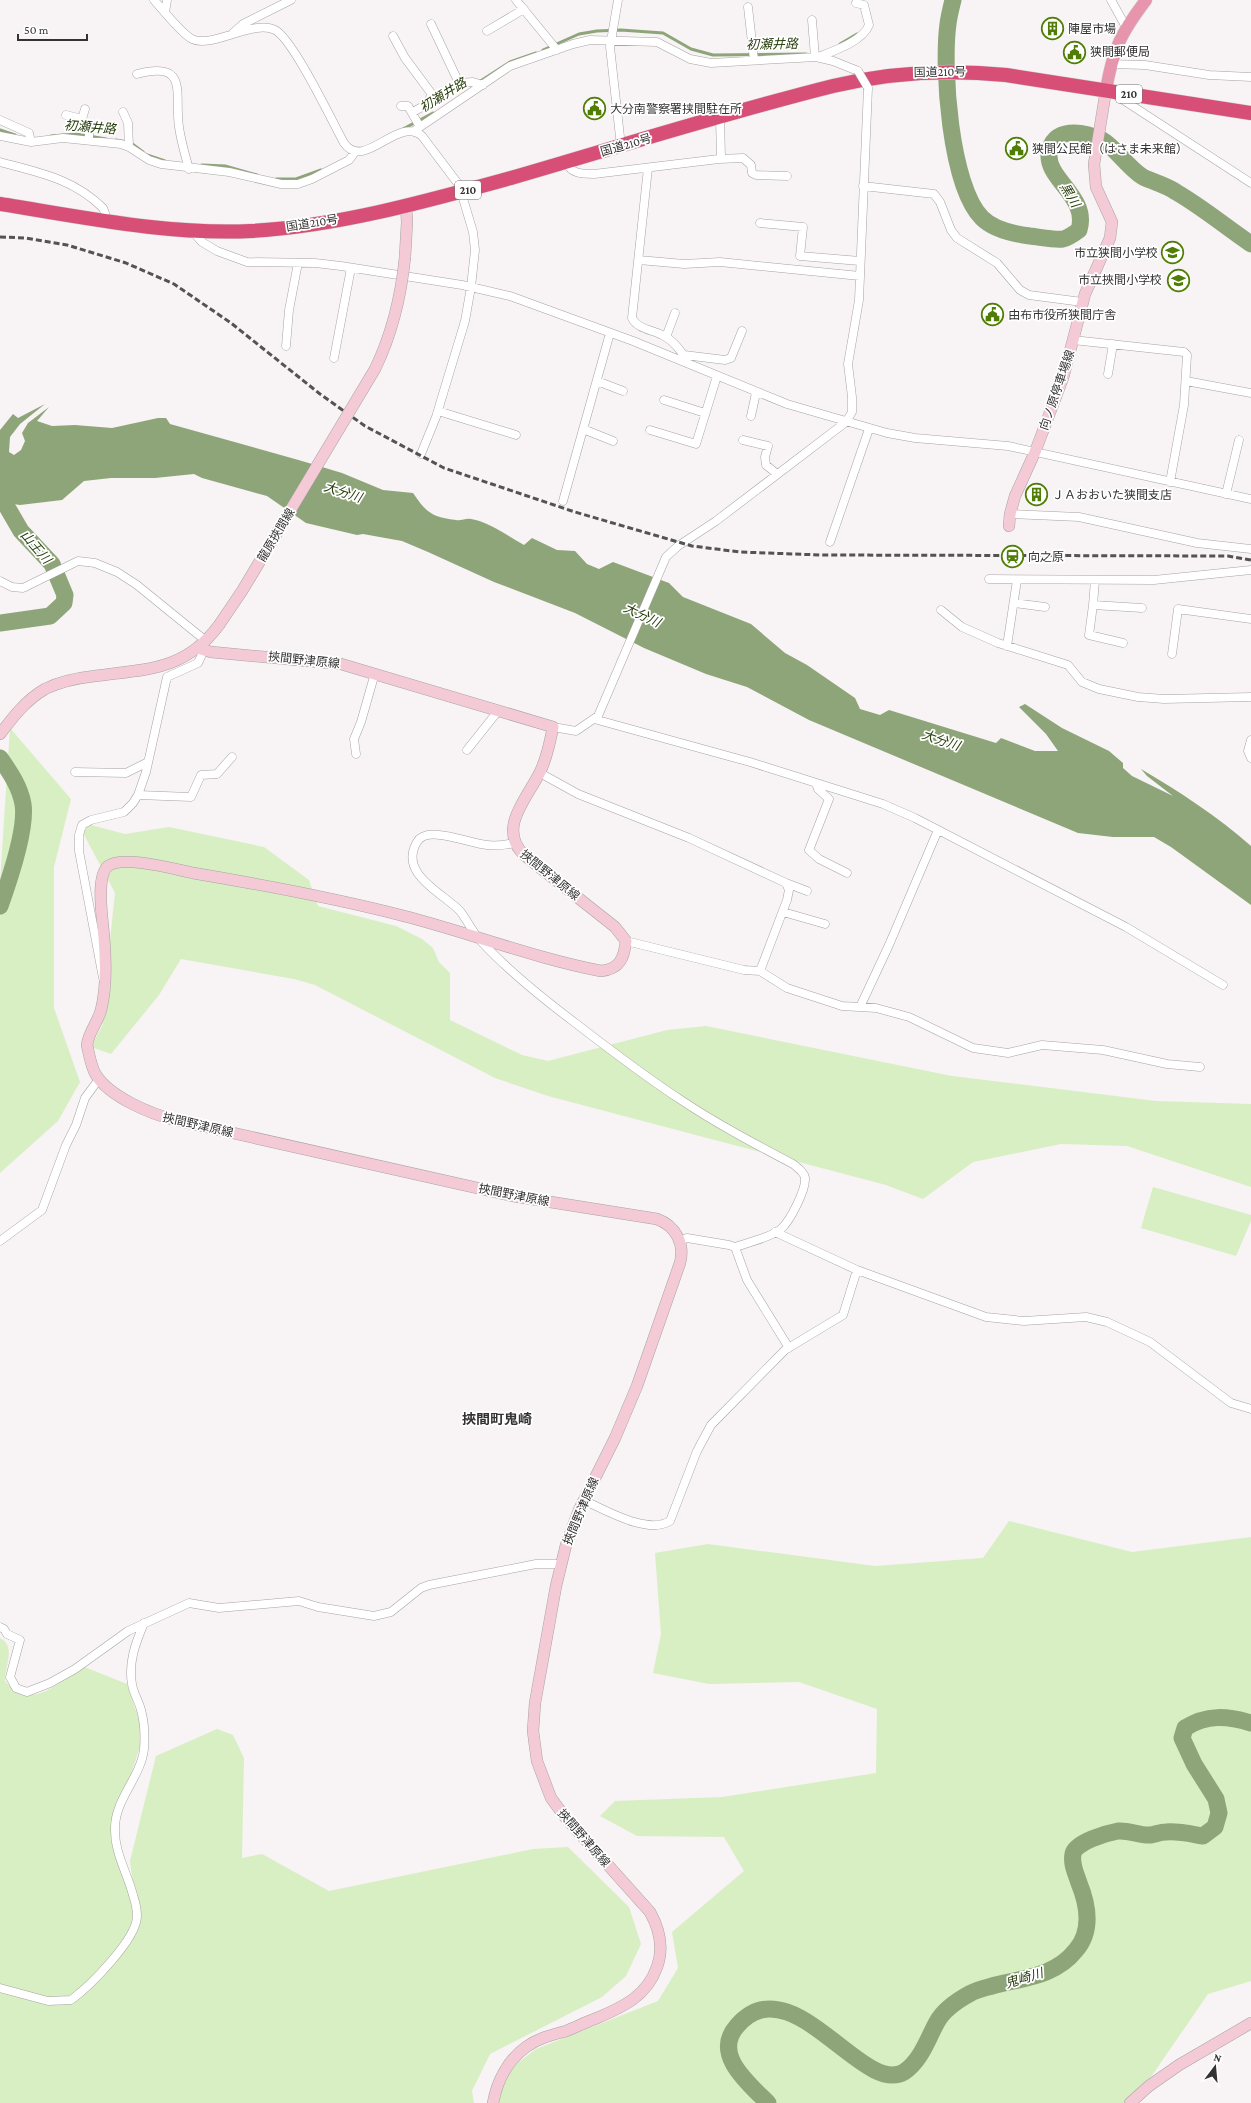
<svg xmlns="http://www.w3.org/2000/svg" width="1251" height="2103" viewBox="0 0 1251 2103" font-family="'Crimson Pro','Noto Sans JP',serif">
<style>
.green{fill:#d7efc3}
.water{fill:#8da579}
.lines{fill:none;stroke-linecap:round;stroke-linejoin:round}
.stream{stroke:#8da579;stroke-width:3}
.river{stroke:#8da579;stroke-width:17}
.street-casing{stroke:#a7a3a3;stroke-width:9}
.secondary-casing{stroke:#a7a3a3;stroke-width:12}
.primary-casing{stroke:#d2d2d2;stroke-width:13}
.highway-casing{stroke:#d2d2d2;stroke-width:15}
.street{stroke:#fff;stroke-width:8}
.secondary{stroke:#f3cad6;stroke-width:11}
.primary{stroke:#e795ad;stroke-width:12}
.highway{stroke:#d74f76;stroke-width:14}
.rail{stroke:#555253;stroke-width:3;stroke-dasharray:6 3;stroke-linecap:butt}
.street-bridge-casing{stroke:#a7a3a3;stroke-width:9;stroke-linecap:butt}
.secondary-bridge-casing{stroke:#a7a3a3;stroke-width:12;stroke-linecap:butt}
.street-bridge{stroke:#fff;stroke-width:8}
.secondary-bridge{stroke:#f3cad6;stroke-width:11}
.labels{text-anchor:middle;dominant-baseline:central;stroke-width:3.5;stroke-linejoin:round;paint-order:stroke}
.shield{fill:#fff;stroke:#717070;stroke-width:1}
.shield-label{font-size:11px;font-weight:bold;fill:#343233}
.poi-label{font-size:12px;fill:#343233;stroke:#fff;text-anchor:start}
.street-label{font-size:12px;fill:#343233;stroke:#fff}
.water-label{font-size:13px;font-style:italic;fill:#293f0e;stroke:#fff}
.quarter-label{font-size:14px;font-weight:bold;fill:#343233;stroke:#fff}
</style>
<rect width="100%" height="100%" fill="#f8f3f4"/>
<!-- green -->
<path class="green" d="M10,728L71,799L54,867V1008L80,1082L58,1121L0,1173V883Z
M91,825L125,834L169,827L264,847L309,880L318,906L396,926L422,939L433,948L439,962L450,973V1020L522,1055L548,1061L667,1030L706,1026L952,1076L1156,1101L1251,1104V1187L1127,1146L1061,1144L973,1162L923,1199L886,1185L548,1096L495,1078L315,985L294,979L181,959L159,995L111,1054L91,1047L102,1026L107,1006V968L115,893L82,831Z
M1153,1187L1251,1215V1221L1236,1256L1141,1228Z
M1009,1521L1132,1552L1251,1537V1981L1208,1994L1133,2103H497L502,2087L515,2065L536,2049L658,2001L678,1968L672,1932L744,1871L724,1837L637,1836L600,1816L615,1801L722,1797L876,1773L877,1709L799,1682L709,1684L653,1673L661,1634L655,1553L708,1544L875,1566L983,1558Z
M0,1638C17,1647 4,1667 5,1681C31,1712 57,1684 82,1666L127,1684L144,1734L117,1818L118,1852L133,1895L132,1922L137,1916L130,1861L156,1756L217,1729L233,1735L244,1758L242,1858L262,1854L329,1891L533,1849L568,1847L629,1907L641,1944L626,1976L602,1997L490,2054L472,2091L474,2103H0Z"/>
<!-- water -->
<path class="water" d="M45,404L20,424L10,437L9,452L14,455L21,450L25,441L22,433L28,423L49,407L37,421L52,426L75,425L112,428L158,418H166L170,424L302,461L342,473L383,490L413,493C426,512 431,517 456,520C461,521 466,518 471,519C489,522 508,536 524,545L532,538L557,550L575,551L587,564L599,569L613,562L669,583L683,597L751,624L785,653L807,665L855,698L860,709L880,715L889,710L996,743L1001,738L1035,751H1058L1046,734L1019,707L1025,704L1062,728L1109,751L1123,763V768L1132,776L1173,796L1147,776L1141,769C1180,792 1217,816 1251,846V905L1171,847L1154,837H1113L1078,833L809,720L747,687L706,674L644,648L575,613L494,582L428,552L402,541L363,534L357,535L306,523L267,496L202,478L194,474L155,478H111L84,481L62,500L20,505L0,502V430L13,414L18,418Z"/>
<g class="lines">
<!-- stream -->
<path class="stream" d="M840,44L857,34
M543,50L579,34L597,31L621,30L663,33L691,49L713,55L806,54
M479,82L510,62L536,53
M403,129L433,113
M0,130L15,135
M51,136L77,134L106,139
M116,140L131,143L143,152
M147,155L165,161
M202,165L225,166L257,175
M276,179H296L321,170"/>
<!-- river -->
<path class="river" d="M953,0C951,8 949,16 948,24C942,67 950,186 982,218C994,230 1014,234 1030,236C1040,237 1053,240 1063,239C1068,238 1075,233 1079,230C1089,197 1047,180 1049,154C1052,126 1083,131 1102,140C1114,146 1128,168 1143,177C1153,182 1166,185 1176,192C1202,207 1226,227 1251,244
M0,495L21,531L52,564L65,595L64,603L50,616L0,623
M0,758C10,772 20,787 23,804C27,829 9,881 0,906
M768,2103C748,2083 712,2054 737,2026C791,1963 863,2097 904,2072C921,2061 928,2038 937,2022C944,2009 958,2000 971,1993C977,1990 985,1988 992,1986C1022,1978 1055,1977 1076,1950C1093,1930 1088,1905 1079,1883C1076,1873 1071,1865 1073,1854C1075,1842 1107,1833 1118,1831C1129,1830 1140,1836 1151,1835C1156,1834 1161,1832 1166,1832C1179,1831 1191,1834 1203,1836L1215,1827L1219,1813L1216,1799L1194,1764L1182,1738L1185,1728C1207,1714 1227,1716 1251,1723"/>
<defs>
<path id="street" d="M154,0C162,9 182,34 192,39C211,49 254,19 275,30C293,39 332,121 344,143C364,172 398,115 422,136L459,185L473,232L475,250L471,287L465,321L436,417L421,454
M516,0L557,50
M618,0L610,47L621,146
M1111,0L1126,27
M748,7L754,60
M165,12L167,0
M812,20L815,57
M431,24L459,83L473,82L483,85
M487,31L524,9
M233,33L243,24L291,0
M393,36L405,58L431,93L429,103L413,112
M818,57C834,51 863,41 869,25L864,5L856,3
M1110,64L1145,65L1209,75L1251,77
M137,74C190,60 174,94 179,127C181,141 185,155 189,169
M1114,94L1251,183
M401,106H408L420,127
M85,109L82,119L89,130V140
M123,112L128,123L129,147
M66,115L82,119
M720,118L721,158
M0,120L29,133L31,142
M414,131L510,66L573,44L590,40L657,42L690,59L711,63L816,57L833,61L858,71
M0,136L31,142L63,138L121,144L129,147L149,160L161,164L229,172L281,184H298L312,179L349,160L355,152
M0,162C38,172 74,179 103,208L105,213L104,221
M566,162C571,174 582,174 594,174L719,159L743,158L751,165L752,173L756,175L787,176
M648,168L632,318C637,329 653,330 662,335C673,340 683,352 687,363
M863,186L934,194L940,202L951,230L957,238L997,263L1020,290L1029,295L1082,302
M760,223L803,227L800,256L860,261
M192,231L202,242L217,251L247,262L315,263L341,266L462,285L510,296L633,341L787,404L887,433L915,438L1008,446L1251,499
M639,260L684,264L720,262L860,276
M666,337L675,313
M1073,340L1184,352L1187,355L1184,405L1170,482
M286,346L289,310L298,263
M684,355L725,360L731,358L742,331
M334,358L351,268
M1108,374L1113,344
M597,381L623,391
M1186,381L1251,393
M664,400L705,413
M438,411L516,435
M751,416L756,393
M583,429L613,441
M650,430L696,444L717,376
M743,440L768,446L765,457L766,465L777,474
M1226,494L1239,440
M563,501L610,333
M1010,514L1079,517L1197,543L1251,549
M830,542L869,429
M989,579L1154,580L1251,570
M1095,580L1093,605L1142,608
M0,581L12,587L23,588L78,561L95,563L117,572L137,585L206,641
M1014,603L1045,607
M1093,605L1089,635L1123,643
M941,610L962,627L998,643L1068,665L1082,682L1099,689L1138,697L1164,699L1251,697
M1007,646L1017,580
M1172,654L1178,609L1251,619
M594,719L750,762L883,804L915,818L1126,927L1223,985
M553,727L576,731L598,716L666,557L678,546L716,521L846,422L852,412V397L848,364L859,300L868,88
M1251,740L1248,751L1251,758
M467,750L498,711
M356,754L354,739L361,722L375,673
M75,772L126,773L148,762
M540,773L578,794L689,838L786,883L789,890L787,900L760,971
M816,783L818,789L829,799L809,850L819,859L847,873
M138,795L191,797L201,775L217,774L232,757
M514,843C505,845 496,846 487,845C470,844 427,824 417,842C398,874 443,893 460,911C467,920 472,931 479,939C507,970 541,997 574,1022C609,1049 644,1076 681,1100C717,1124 755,1144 793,1164C798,1168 804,1172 805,1178C806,1190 790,1221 781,1229C772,1237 747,1243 735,1247
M786,883L807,891
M783,912L825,924
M626,941L744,970L760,971L787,988L842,1006L876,1008L909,1017L973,1048L1008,1053L1042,1045L1103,1050L1167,1064L1200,1067
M103,978L79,851V835L82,825L91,820L124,812L133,803L138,795L146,772L167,677L198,663L204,650
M860,1007L889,945L938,830
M775,1232L857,1270L986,1317L1024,1321L1086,1317L1107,1322L1150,1342L1231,1403L1251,1409
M0,1241L42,1210L66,1145L76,1125L85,1098L99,1079
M680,1241L687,1238L729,1245L735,1247L747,1280L789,1348
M583,1500C606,1510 647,1535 670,1521L697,1451L711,1425L785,1350L843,1315L857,1270
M0,1627L4,1629L7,1634L20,1640L10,1677L16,1688L27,1692L50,1683L75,1669L128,1631L189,1603L219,1608L299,1601L318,1607L374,1616L391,1612L421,1588L429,1585L536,1564H561
M0,1988L48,2001L71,2000C90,1986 137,1939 137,1916C137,1909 135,1901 133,1895C127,1872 114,1852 115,1828C115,1799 141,1777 144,1749C145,1737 144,1721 141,1710C139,1701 133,1693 132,1684C128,1662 136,1642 144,1623"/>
<path id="secondary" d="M405,257L407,222L406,205
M1009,526L1010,514L1015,496L1035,452L1063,378L1085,294L1110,238L1112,222L1096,187L1094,164L1106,90
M198,648L211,652L341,664L553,727C550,742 547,758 540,772C527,799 497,828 524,855L615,927L626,941C624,958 620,969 601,971C534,958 470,933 404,916C335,898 264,885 193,873C174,869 123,855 108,866C95,877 103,922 104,937C106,961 107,987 101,1010C98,1022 88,1033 87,1045C89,1054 91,1067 96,1075C110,1097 151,1114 175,1120L513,1196L657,1219C676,1226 685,1244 680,1263L637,1386L615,1438L579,1510L566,1545L556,1586L535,1703L533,1731L537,1761L551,1798L565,1817L650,1912C660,1930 664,1948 657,1967C647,1996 623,2007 597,2018C586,2022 576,2027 566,2031C552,2035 538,2038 526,2047C508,2060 497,2081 493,2103
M0,734C13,717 26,700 45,689C61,681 77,678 95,676C146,669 185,671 219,625
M1130,2103L1149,2086L1179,2065L1251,2023"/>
<path id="primary" d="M1106,90C1113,49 1121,33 1146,0"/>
<path id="highway" d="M0,204C83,217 167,235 251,231C339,226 427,201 511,178C618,147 725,113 833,86C891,72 947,69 1006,75L1251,113"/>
</defs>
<!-- street casing -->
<use href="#street" class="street-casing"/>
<!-- secondary casing -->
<use href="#secondary" class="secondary-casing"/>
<!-- primary casing -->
<use href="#primary" class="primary-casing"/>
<!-- highway casing -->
<use href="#highway" class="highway-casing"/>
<!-- street -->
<use href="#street" class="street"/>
<!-- secondary -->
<use href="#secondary" class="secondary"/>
<!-- primary -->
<use href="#primary" class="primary"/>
<!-- highway -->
<use href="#highway" class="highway"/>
<!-- rail -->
<path class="rail" d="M0,237L26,238L67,245L126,263L174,284L231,323L320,394L365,426L444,468L575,512L692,546L740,552L821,555L1228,556L1251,560"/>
<defs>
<path id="street-bridge" d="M858,71L868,88"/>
<path id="secondary-bridge" d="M219,625L242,591L375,369C393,332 401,297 405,257"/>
</defs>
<!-- street-bridge casing -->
<use href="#street-bridge" class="street-bridge-casing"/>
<!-- secondary-bridge casing -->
<use href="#secondary-bridge" class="secondary-bridge-casing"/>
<!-- street-bridge -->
<use href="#street-bridge" class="street-bridge"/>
<!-- secondary-bridge -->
<use href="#secondary-bridge" class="secondary-bridge"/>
</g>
<!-- icons -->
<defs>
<symbol id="building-ring" viewBox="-11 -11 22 22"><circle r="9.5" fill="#fff" stroke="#4f7d06" stroke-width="1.5"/><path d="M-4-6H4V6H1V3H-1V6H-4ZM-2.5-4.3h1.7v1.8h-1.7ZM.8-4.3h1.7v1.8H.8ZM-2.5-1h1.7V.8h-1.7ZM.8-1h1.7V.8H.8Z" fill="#4f7d06"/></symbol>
<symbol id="civic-ring" viewBox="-11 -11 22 22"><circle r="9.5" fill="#fff" stroke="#4f7d06" stroke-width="1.5"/><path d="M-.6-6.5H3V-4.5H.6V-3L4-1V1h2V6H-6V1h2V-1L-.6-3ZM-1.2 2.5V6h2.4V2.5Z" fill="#4f7d06"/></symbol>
<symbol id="school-ring" viewBox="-11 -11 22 22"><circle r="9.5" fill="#fff" stroke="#4f7d06" stroke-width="1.5"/><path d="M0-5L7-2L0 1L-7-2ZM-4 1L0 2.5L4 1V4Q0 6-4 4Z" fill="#4f7d06"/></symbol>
<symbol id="station-ring" viewBox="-11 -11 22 22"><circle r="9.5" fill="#fff" stroke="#4f7d06" stroke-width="1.5"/><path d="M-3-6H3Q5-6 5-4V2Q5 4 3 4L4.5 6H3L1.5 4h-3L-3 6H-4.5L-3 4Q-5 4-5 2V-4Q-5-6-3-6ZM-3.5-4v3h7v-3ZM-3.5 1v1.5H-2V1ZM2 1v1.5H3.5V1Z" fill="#4f7d06"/></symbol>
</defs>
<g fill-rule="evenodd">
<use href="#building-ring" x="1040" y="16" width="25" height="25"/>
<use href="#civic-ring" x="1062" y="40" width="25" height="25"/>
<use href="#civic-ring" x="582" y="96" width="25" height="25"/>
<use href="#civic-ring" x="1004" y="136" width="25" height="25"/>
<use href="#school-ring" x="1160" y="240" width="25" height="25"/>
<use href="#school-ring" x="1166" y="268" width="25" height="25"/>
<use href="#civic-ring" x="980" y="302" width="25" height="25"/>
<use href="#building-ring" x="1024" y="482" width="25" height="25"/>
<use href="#station-ring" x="1000" y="544" width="25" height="25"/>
</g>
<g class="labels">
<!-- shield labels -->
<g class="shield">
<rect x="1116" y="85" width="26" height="18" rx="3"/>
<rect x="455" y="181" width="26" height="18" rx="3"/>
</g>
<g class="shield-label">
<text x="1129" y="94">210</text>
<text x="468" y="190">210</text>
</g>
<!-- poi labels -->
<g class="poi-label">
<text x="1068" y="29">陣屋市場</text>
<text x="1090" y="52">狭間郵便局</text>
<text x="610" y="109">大分南警察署挟間駐在所</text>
<text x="1032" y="149">狭間公民館（はさま未来館）</text>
<text x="1158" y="253" text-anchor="end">市立狭間小学校</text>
<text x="1162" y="280" text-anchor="end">市立挾間小学校</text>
<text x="1008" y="315">由布市役所狭間庁舎</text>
<text x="1052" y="495">ＪＡおおいた狭間支店</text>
<text x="1028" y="557">向之原</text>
</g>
<!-- street labels -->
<g class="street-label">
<text transform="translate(940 72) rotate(-1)">国道210号</text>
<text transform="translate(626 145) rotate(-16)">国道210号</text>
<text transform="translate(312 223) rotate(-9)">国道210号</text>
<text transform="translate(1057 390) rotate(-71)">向ノ原停車場線</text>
<text transform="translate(276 535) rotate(-59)">龍原挾間線</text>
<text transform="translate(304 660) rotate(6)">挾間野津原線</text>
<text transform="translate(550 875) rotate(39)">挾間野津原線</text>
<text transform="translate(198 1125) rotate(13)">挾間野津原線</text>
<text transform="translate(514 1195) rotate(11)">挾間野津原線</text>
<text transform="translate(581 1511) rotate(-67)">挾間野津原線</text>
<text transform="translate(584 1838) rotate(49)">挾間野津原線</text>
</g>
<!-- water labels -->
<g class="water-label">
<text transform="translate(772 44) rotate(-1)">初瀬井路</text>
<text transform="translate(443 95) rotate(-32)">初瀬井路</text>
<text transform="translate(90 127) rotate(5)">初瀬井路</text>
<text transform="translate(1070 195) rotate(59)">黒川</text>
<text transform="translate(343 492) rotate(18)">大分川</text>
<text transform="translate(36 547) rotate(49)">山王川</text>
<text transform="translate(642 615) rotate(25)">大分川</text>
<text transform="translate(941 740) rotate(19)">大分川</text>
<text transform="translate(1024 1978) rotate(-17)">鬼崎川</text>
</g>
<!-- quarter labels -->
<g class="quarter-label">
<text x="497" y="1419">挾間町鬼崎</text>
</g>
</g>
<!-- north arrow -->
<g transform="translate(1215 2067) rotate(16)" stroke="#ffffff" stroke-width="3" paint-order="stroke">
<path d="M0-3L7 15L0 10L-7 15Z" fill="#343233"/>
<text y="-6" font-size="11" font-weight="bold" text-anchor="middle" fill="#343233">N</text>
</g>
<!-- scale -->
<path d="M18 34v6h69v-6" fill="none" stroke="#343233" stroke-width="2"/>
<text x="24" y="34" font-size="12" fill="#343233" stroke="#ffffff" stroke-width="3" paint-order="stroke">50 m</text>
</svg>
